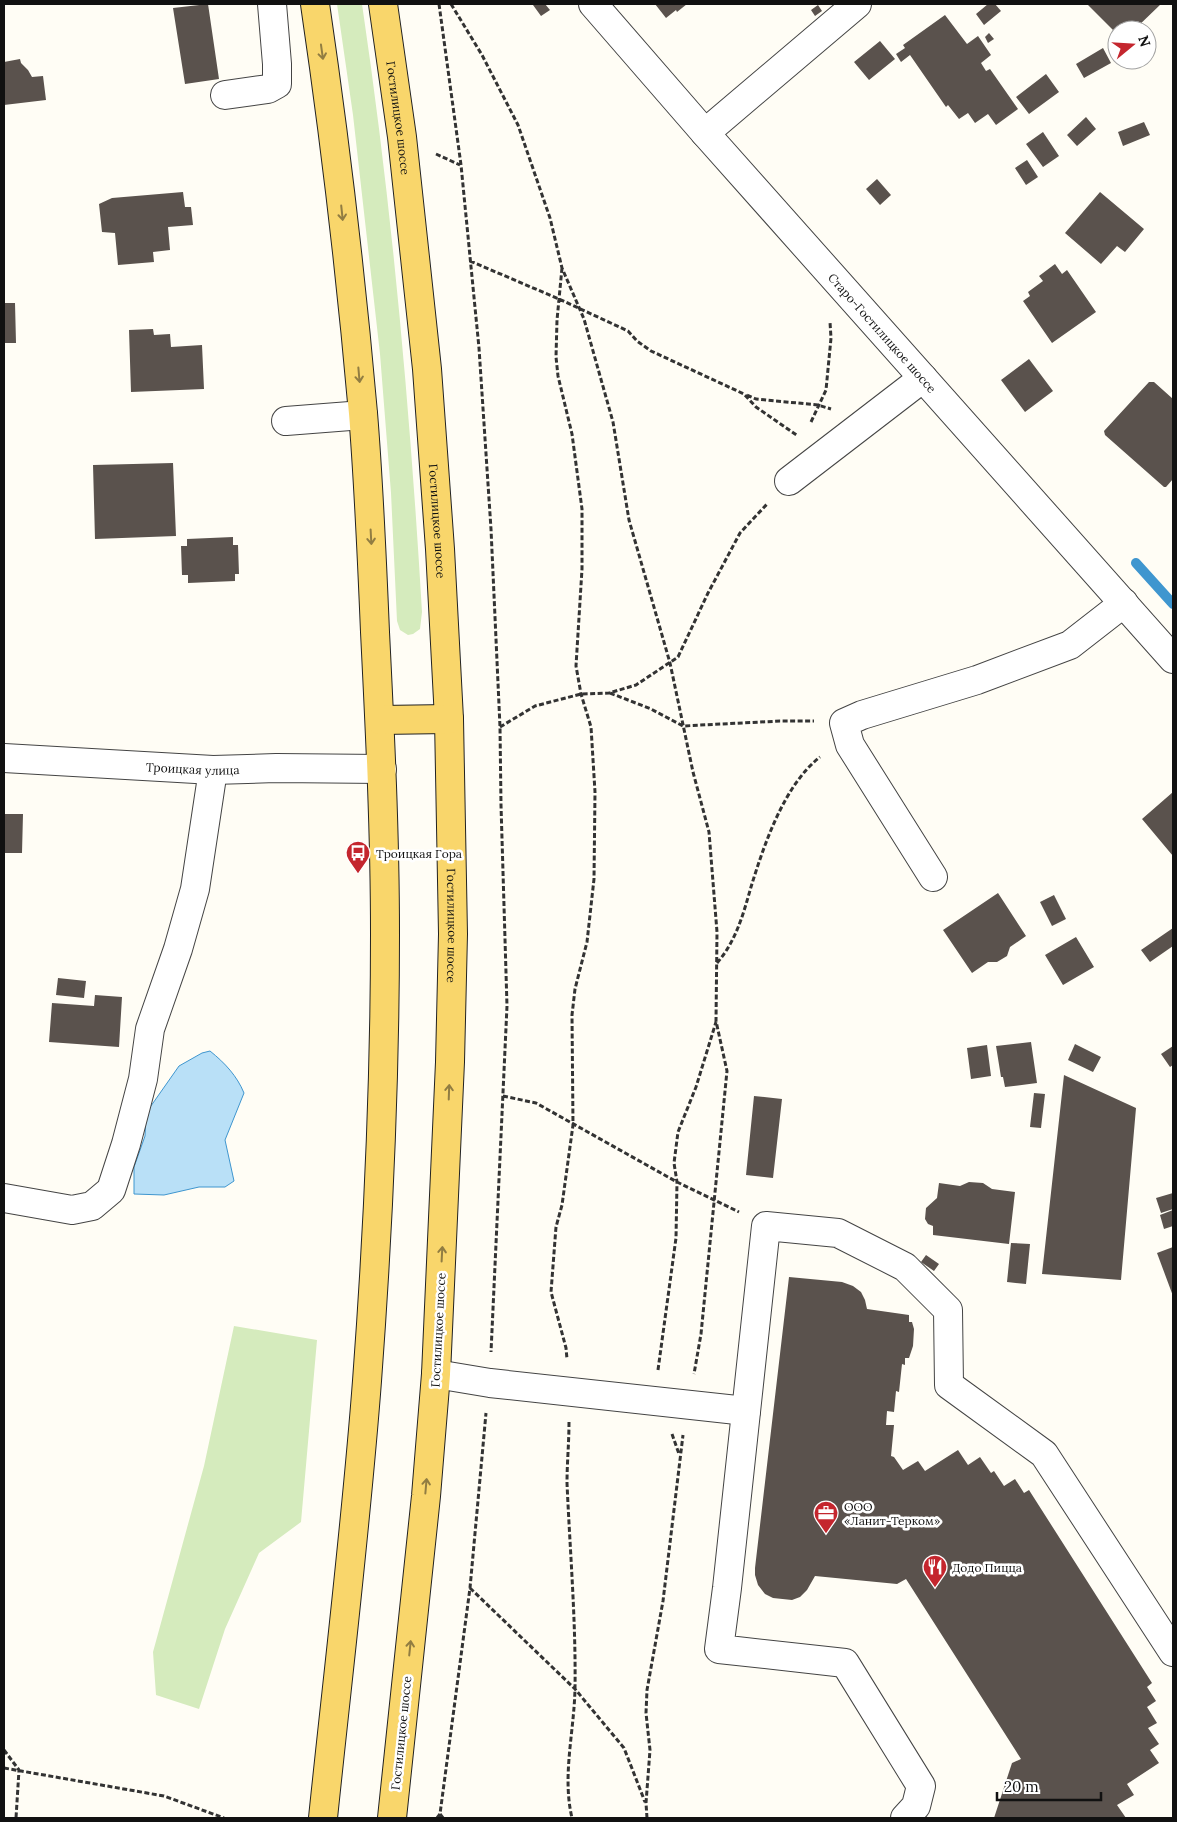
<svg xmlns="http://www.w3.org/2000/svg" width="1177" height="1822" viewBox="0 0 1177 1822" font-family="Lora,serif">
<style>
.green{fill:#d5ebbd}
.water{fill:#b9e0f7;stroke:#3f96cf}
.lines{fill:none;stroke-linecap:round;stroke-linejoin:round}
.stream{stroke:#3f96cf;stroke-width:10}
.building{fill:#5a524d}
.minor-casing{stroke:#444;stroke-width:30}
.major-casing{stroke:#222;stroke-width:30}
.path{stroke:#333;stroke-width:3;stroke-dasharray:5 2.5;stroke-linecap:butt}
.minor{stroke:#fff;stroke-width:28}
.major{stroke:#f9d66b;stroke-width:28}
.oneway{stroke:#917d42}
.labels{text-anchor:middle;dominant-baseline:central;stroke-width:5;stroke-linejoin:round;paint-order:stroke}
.street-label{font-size:12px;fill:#111;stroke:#fff}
.poi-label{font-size:12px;fill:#111;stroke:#fff;text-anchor:start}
</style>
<rect width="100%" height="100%" fill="#fffdf5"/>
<!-- green -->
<path class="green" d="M337,4H362C392,206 410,409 422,612L420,629L413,634L408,635L400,630L397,621L391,493L380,354L353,115Z
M234,1326L317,1340L301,1522L259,1553L225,1629L199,1709L156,1695L153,1652L204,1466Z"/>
<!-- water -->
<path class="water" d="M210,1051C225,1063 237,1076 244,1093L225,1140L234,1181L225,1187H199L164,1195L134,1194V1167L145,1136L146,1113L179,1066L202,1053Z"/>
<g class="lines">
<!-- stream -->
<path class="stream" d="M1136,563L1173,604"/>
</g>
<!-- building -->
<path class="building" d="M208,4L219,79L185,84L173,8Z
M535,4H545L550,10L541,16L533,5Z
M655,4H687L677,12L676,10L666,18Z
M988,4H995L1001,11L984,25L976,14Z
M1087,4H1161L1134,30H1117V34Z
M818,5L822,11L815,16L811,10Z
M945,15L967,44L978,36L991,55L981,63L986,71L990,69L1018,109L996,125L988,114L975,123L968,113L959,119L948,105L946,107L910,55L901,62L896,54L905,48L903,45Z
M989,33L994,39L988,43L985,37Z
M880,41L895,59L869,80L854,62Z
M1103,48L1111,63L1084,78L1076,64Z
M20,59L21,63L28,70L32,77L43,76L46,100L4,105V62Z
M1046,74L1059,92L1029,114L1016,97Z
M1086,117L1096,129L1077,146L1067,135Z
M1144,122L1150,135L1123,146L1118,132Z
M1043,132L1059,156L1043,167L1026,144Z
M1027,160L1038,177L1026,185L1015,168Z
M877,179L891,195L880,205L866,189Z
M183,192L185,207H191L193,225L168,227L170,250L153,252L154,262L118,265L115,233L102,232L99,204L112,198Z
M1100,192L1144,229L1125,252L1117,246L1101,264L1065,233Z
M1055,264L1062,274L1067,270L1096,312L1052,343L1023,301L1030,296L1028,292L1043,281L1039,276Z
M4,303H15L16,343H4Z
M153,329L154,335L170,334L171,347L202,345L204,389L131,392L129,330Z
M1029,359L1053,391L1025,412L1001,380Z
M1149,382H1154L1173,399V479L1166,487H1164L1105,435L1104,431Z
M173,463L176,536L95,539L93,465Z
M233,537V545H238L239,574H235V581L188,583V575H182L181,546H187V539Z
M1173,792V856L1142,819Z
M4,814H23L22,853H4Z
M998,893L1026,936L1010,947L1007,956L997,962H988L972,973L943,930Z
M1054,895L1066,919L1052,926L1040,902Z
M1173,928V946L1150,962L1141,950Z
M1076,937L1094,967L1063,985L1045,955Z
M58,978L86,981L84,998L56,995Z
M95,995L122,997L119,1047L49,1042L52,1003L94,1006Z
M1031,1042L1037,1083L1005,1087L1003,1077H1001L996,1046Z
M1075,1044L1101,1057L1093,1072L1068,1060Z
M987,1045L991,1076L971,1079L967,1048Z
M1173,1046V1065L1170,1067L1161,1054Z
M1064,1075L1136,1108L1121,1280L1042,1274Z
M1034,1093L1045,1094L1041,1128L1030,1127Z
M754,1096L782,1099L773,1178L746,1175Z
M969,1182L983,1183L992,1189L1015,1192L1009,1244L933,1235V1226L928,1224L925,1219L926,1208L937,1198L939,1183L960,1186Z
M1173,1193V1209L1161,1213L1156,1198Z
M1173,1210V1226L1164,1229L1160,1215Z
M1011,1243L1030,1244L1026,1284L1007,1282Z
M1173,1247V1296L1157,1253Z
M926,1255L939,1264L934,1271L921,1262Z
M789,1277L842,1282L853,1286L861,1292L865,1300L867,1309L909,1315V1322H912L914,1329L913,1346L909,1358H905V1365L902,1364L899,1392L896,1391L894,1412L887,1411L886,1425H894L891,1456L894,1457L903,1470L918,1461L925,1471L958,1450L968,1465L980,1457L991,1473L994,1471L1004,1486L1015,1479L1024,1493L1029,1490L1152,1683L1147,1687L1156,1701L1147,1707L1157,1723L1148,1728L1159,1744L1150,1750L1159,1763L1127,1784L1134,1795L1117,1805L1126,1818H994L1012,1763L1021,1759L906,1579L897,1584L815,1576L807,1590L800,1597L792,1600L773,1598L765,1594L758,1585L755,1575V1568Z"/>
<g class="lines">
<defs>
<g id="minor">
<path id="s1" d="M593,4L705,133L1173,659"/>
<path d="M225,95L268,89L277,84V64L272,4"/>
<path d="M705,133L857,4"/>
<path d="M286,421L363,415"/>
<path d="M789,481L923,378"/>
<path id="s2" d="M4,758L213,770L276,768L382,769"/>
<path d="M933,877L850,745L844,723L862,715L977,680L1070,645L1124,603"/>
<path d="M4,1198L72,1210L92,1206L111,1190L126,1144L143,1079L150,1029L178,949L195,889L213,770"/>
<path d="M436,1374L490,1383L746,1411"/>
<path d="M905,1818L916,1806L921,1786L845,1663L719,1649L727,1588L766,1226L838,1233L905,1267L948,1310L949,1385L1044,1454L1173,1652"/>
</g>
<g id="major">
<path d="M315,4C335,140 351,276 363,413C369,486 372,559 375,632C380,732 385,833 385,934C385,1083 378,1233 367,1381C356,1527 338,1673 323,1818"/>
<path id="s3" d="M383,4L402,137L427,369L440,549L449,719L453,934L450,1062L436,1374L426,1496L392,1818"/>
<path d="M380,720L449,719"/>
</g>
</defs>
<!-- minor casing -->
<use href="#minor" class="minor-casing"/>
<!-- major casing -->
<use href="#major" class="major-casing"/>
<!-- path -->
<path class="path" d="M439,4L461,165L479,348L491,529L500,727L501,805L507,1006L491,1352
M451,4L482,55L518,125L550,218L562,268L584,319L613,422L629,520L670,663L693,772L709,832L717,932L716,1021L727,1071L701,1334L694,1374
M436,154L460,165
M470,261L559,299L628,331L637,341L651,351L744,394L756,407L798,436
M562,268L557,320L556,357L558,376L572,434L582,509V569L576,666L581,694L591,727L595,792L594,879L587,942L575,989L572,1015L573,1125L562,1205L556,1227L551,1292L566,1348L567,1359
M747,395L756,399L818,405L831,409
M811,422L826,390L831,338L830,322
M610,693L651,709L683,726L780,721H814
M500,727L535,706L581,694L609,693L636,685L678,657L708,593L740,533L768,503
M717,963C736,941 743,915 751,887C764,845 784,785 820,757
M503,1096L536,1103L677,1182L739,1212
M658,1370L676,1238L677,1182L674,1163L678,1132L696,1087L716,1022
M569,1422C569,1443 567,1463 567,1483C570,1552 576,1621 575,1689C574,1733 562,1776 572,1818
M672,1434L679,1454
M470,1588L575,1689L624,1748L645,1802
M4,1750L19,1770L16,1818
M4,1768L164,1796L224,1818
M440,1814L443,1818
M437,1818L440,1814L470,1588L486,1413
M647,1818L646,1803L650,1750L646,1713L647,1690L663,1601L683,1435"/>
<!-- minor -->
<use href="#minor" class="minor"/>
<!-- major -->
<use href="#major" class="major"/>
</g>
<!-- one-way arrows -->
<defs><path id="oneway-shaft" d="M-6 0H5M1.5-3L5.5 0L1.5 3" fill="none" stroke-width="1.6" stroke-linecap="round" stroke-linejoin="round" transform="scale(1.25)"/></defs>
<g class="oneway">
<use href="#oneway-shaft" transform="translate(322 52) rotate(82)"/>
<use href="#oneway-shaft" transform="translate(342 213) rotate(84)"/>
<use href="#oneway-shaft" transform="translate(359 375) rotate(85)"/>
<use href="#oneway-shaft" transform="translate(371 537) rotate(87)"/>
<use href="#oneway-shaft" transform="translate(449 1092) rotate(-88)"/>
<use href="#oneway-shaft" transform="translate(442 1254) rotate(-87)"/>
<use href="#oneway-shaft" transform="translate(426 1486) rotate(-85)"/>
<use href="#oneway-shaft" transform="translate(410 1648) rotate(-84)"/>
</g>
<!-- icons -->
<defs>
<symbol id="bus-pin" viewBox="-11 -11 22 30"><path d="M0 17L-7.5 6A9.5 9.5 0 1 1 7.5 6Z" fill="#c4262e" stroke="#fff"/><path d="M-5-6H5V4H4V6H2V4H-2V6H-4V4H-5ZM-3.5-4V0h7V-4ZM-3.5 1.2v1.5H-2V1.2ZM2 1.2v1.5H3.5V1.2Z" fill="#fff"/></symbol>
<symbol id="office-pin" viewBox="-11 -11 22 30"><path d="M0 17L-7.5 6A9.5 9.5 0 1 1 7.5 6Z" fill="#c4262e" stroke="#fff"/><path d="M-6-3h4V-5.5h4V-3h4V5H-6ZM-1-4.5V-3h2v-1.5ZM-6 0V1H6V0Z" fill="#fff"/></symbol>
<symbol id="restaurant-pin" viewBox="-11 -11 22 30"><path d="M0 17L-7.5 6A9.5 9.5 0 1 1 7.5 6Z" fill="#c4262e" stroke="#fff"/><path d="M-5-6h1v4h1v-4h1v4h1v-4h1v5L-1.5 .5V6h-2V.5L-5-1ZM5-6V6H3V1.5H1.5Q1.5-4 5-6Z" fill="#fff"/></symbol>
</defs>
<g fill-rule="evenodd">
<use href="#bus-pin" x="344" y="839" width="28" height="38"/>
<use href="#office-pin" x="812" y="1499" width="28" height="38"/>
<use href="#restaurant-pin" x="921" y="1553" width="28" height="38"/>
</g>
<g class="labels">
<!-- street labels -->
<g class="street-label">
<text stroke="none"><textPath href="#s3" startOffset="115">Гостилицкое шоссе</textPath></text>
<text stroke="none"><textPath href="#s1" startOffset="438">Старо-Гостилицкое шоссе</textPath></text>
<text stroke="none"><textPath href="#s3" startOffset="520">Гостилицкое шоссе</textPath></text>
<text stroke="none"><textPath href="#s2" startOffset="189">Троицкая улица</textPath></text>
<text stroke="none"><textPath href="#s3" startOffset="925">Гостилицкое шоссе</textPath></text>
<text transform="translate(438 1330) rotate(-87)">Гостилицкое шоссе</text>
<text transform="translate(401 1733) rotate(-84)">Гостилицкое шоссе</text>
</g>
<!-- poi labels -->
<g class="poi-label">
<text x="376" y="853">Троицкая Гора</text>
<text x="844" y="1506">ООО<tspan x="844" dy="14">«Ланит-Терком»</tspan></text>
<text x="952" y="1567">Додо Пицца</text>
</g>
</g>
<!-- border -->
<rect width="1177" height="1822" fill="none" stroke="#111111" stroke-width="10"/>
<!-- north arrow -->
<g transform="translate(1132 45) rotate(72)"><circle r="24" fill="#ffffff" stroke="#a0a0a0"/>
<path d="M0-4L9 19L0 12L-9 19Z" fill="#c4262e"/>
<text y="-8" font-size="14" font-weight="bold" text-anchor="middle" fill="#111111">N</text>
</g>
<!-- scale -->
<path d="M997 1792v8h104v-8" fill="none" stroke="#111111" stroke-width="2.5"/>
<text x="1004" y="1792" font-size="15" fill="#111111" stroke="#ffffff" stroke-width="4" paint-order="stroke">20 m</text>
</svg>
